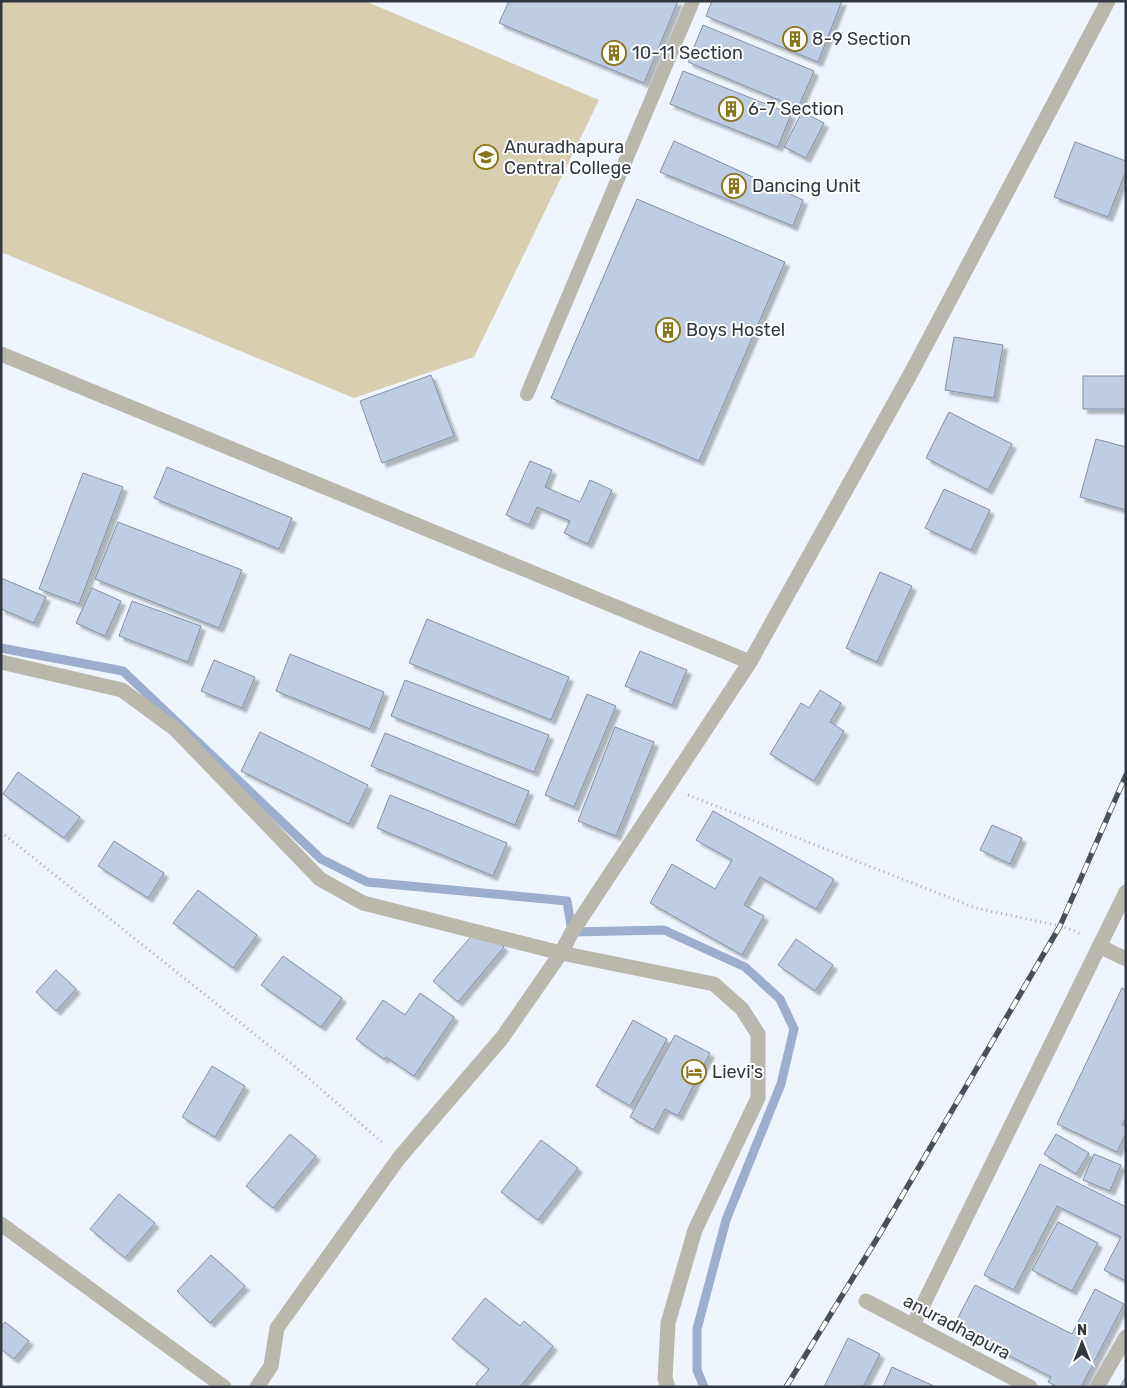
<svg xmlns="http://www.w3.org/2000/svg" width="1127" height="1388" viewBox="0 0 1127 1388" font-family="Rubik,sans-serif">
<style>
.green{fill:#d7cfaf}
.lines{fill:none;stroke-linecap:round;stroke-linejoin:round}
.stream{stroke:#9baece;stroke-width:9}
.building{fill:#bfcde4;stroke:#838fa5;filter:url(#shadow)}
.path{stroke:#a8aeb8;stroke-width:3;stroke-dasharray:1 4;stroke-linecap:butt}
.service{stroke:#bab7ac;stroke-width:14}
.minor{stroke:#bab7ac;stroke-width:15}
.rail-casing{stroke:#4a5059;stroke-width:5.5}
.rail{stroke:#fff;stroke-width:4;stroke-dasharray:11;stroke-linecap:butt}
.labels{text-anchor:middle;dominant-baseline:central;stroke-width:4;stroke-linejoin:round;paint-order:stroke}
.poi-label{font-size:18px;fill:#323841;stroke:#fff;text-anchor:start}
.street-label{font-size:18px;fill:#323841;stroke:#fff}
</style>
<defs>
<filter id="shadow"><feDropShadow dx="4.5" dy="4.5" stdDeviation="1" flood-color="#0004"/></filter>
</defs>
<rect width="100%" height="100%" fill="#eff5ff"/>
<!-- green -->
<path class="green" d="M1,1H365L599,100L474,357L354,398L1,252Z"/>
<g class="lines">
<!-- stream -->
<path class="stream" d="M1,648L123,671L321,859L367,882L567,901L572,932L664,930L745,967L780,999L794,1029L781,1084L726,1220L697,1329V1370L704,1387"/>
</g>
<!-- building -->
<path class="building" d="M509,1H678L644,83L499,23Z
M712,1H842L818,62L706,16Z
M703,25L814,71L798,108L688,62Z
M683,71L791,114L778,147L670,104Z
M802,112L824,123L806,158L784,147Z
M674,141L803,200L793,226L660,172Z
M1075,142L1126,161V171L1108,217L1054,197Z
M637,199L785,262L699,461L551,398Z
M954,337L1003,345L994,398L945,390Z
M431,375L454,436L382,463L360,401Z
M1083,376H1126V409H1083Z
M949,412L1012,444L988,490L926,458Z
M1096,439L1126,447V510L1080,497Z
M530,461L552,470L545,487L580,502L590,480L612,490L588,544L564,533L570,521L537,507L529,525L506,515Z
M167,467L292,518L279,549L154,498Z
M83,473L123,487L79,604L39,589Z
M944,489L990,510L971,550L925,528Z
M118,522L242,570L219,628L95,579Z
M880,572L912,586L877,662L846,648Z
M1,578L46,597L34,623L1,609Z
M92,588L121,601L105,636L76,623Z
M132,601L201,626L188,662L119,636Z
M427,619L569,677L551,720L409,663Z
M640,651L687,670L672,705L625,686Z
M290,654L384,692L370,729L276,691Z
M214,660L255,677L242,708L201,691Z
M405,680L549,735L534,772L391,716Z
M820,690L841,703L830,722L844,731L814,781L770,754L801,703L809,708Z
M587,694L616,706L574,807L545,795Z
M615,727L654,742L616,836L578,821Z
M260,732L368,785L349,824L241,771Z
M385,733L529,791L515,825L371,766Z
M18,772L80,817L64,838L3,794Z
M390,795L507,843L493,876L377,828Z
M713,811L834,879L816,909L760,877L744,905L764,916L742,955L650,903L672,864L715,889L732,860L696,840Z
M992,825L1022,838L1010,864L980,850Z
M114,841L164,873L148,898L98,866Z
M198,890L257,935L233,968L173,923Z
M479,927L504,947L458,1002L433,981Z
M796,939L833,965L815,991L778,965Z
M283,956L342,998L321,1027L261,985Z
M56,970L76,989L56,1011L36,992Z
M1122,988L1126,990V1117L1122,1125L1126,1126V1133L1117,1152L1057,1124Z
M420,993L454,1017L414,1076L386,1057L384,1059L356,1039L383,1000L405,1015Z
M633,1020L667,1039L630,1106L596,1086Z
M675,1035L710,1053L678,1116L665,1109L654,1130L630,1117Z
M212,1066L245,1086L215,1137L182,1117Z
M290,1134L316,1156L273,1208L246,1186Z
M1056,1134L1089,1153L1076,1174L1044,1154Z
M541,1140L578,1168L538,1220L501,1192Z
M1094,1154L1121,1165L1110,1191L1083,1180Z
M1040,1164L1126,1207V1281L1104,1270L1121,1237L1057,1206L1014,1290L984,1275Z
M119,1194L155,1223L125,1258L90,1229Z
M1058,1222L1098,1243L1072,1291L1032,1270Z
M211,1255L245,1286L210,1323L177,1291Z
M975,1285L1072,1334L1095,1289L1124,1304L1081,1387H1058L1048,1382L1051,1377L953,1327Z
M485,1298L520,1326L524,1321L553,1346L520,1387H480L476,1384L489,1369L452,1339Z
M5,1322L29,1341L14,1359L1,1349V1327Z
M848,1338L880,1354L863,1387H824Z
M892,1367L936,1387H883Z
M1126,1376V1387H1120Z"/>
<g class="lines">
<!-- path -->
<path class="path" d="M688,795L976,908L1060,926L1073,930L1082,935
M1,832L292,1064L384,1144"/>
<!-- service -->
<path class="service" d="M527,394L693,1"/>
<!-- minor -->
<path class="minor" d="M1,354L750,662
M1,662L122,690L175,729L320,879L363,903L561,953L714,984L742,1009L758,1034V1098L695,1230L668,1323L665,1379L668,1387
M1099,946L1126,959
M1,1224L224,1387
M866,1301L1030,1387
M913,1325L1126,892
M257,1387L271,1366L277,1328L399,1158L502,1038L561,953L572,932L750,662L911,373L1108,1
M1097,1387L1126,1337"/>
<defs>
<path id="rail" d="M786,1387L878,1237L1060,926L1126,775"/>
</defs>
<!-- rail casing -->
<use href="#rail" class="rail-casing"/>
<!-- rail -->
<use href="#rail" class="rail"/>
</g>
<!-- icons -->
<defs>
<symbol id="building-ring" viewBox="-11 -11 22 22"><circle r="9.5" fill="#fff" stroke="#8a7619" stroke-width="1.5"/><path d="M-4-6H4V6H1V3H-1V6H-4ZM-2.5-4.3h1.7v1.8h-1.7ZM.8-4.3h1.7v1.8H.8ZM-2.5-1h1.7V.8h-1.7ZM.8-1h1.7V.8H.8Z" fill="#8a7619"/></symbol>
<symbol id="school-ring" viewBox="-11 -11 22 22"><circle r="9.5" fill="#fff" stroke="#8a7619" stroke-width="1.5"/><path d="M0-5L7-2L0 1L-7-2ZM-4 1L0 2.5L4 1V4Q0 6-4 4Z" fill="#8a7619"/></symbol>
<symbol id="hotel-ring" viewBox="-11 -11 22 22"><circle r="9.5" fill="#fff" stroke="#8a7619" stroke-width="1.5"/><path d="M-6-4.5h1.5V1H6V5H4.5V3h-9V5H-6ZM-4 0a1.8 1.8 0 1 1 3.6 0ZM.5 0V-2.5h3Q6-2.5 6 0Z" fill="#8a7619"/></symbol>
</defs>
<g fill-rule="evenodd">
<use href="#building-ring" x="781" y="25" width="28" height="28"/>
<use href="#building-ring" x="600" y="39" width="28" height="28"/>
<use href="#building-ring" x="717" y="95" width="28" height="28"/>
<use href="#school-ring" x="472" y="143" width="28" height="28"/>
<use href="#building-ring" x="720" y="172" width="28" height="28"/>
<use href="#building-ring" x="654" y="316" width="28" height="28"/>
<use href="#hotel-ring" x="680" y="1058" width="28" height="28"/>
</g>
<g class="labels">
<!-- poi labels -->
<g class="poi-label">
<text x="812" y="39">8-9 Section</text>
<text x="632" y="53">10-11 Section</text>
<text x="748" y="109">6-7 Section</text>
<text x="504" y="147">Anuradhapura<tspan x="504" dy="21">Central College</tspan></text>
<text x="752" y="186">Dancing Unit</text>
<text x="686" y="330">Boys Hostel</text>
<text x="712" y="1072">Lievi's</text>
</g>
<!-- street labels -->
<g class="street-label">
<text transform="translate(957 1327) rotate(28)">anuradhapura</text>
</g>
</g>
<!-- border -->
<rect width="1127" height="1388" fill="none" stroke="#323841" stroke-width="5"/>
<!-- north arrow -->
<g transform="translate(1082 1343)" stroke="#ffffff" stroke-width="4" paint-order="stroke">
<path d="M0-4L9 19L0 12L-9 19Z" fill="#323841"/>
<text y="-8" font-size="14" font-weight="bold" text-anchor="middle" fill="#323841">N</text>
</g>
</svg>
